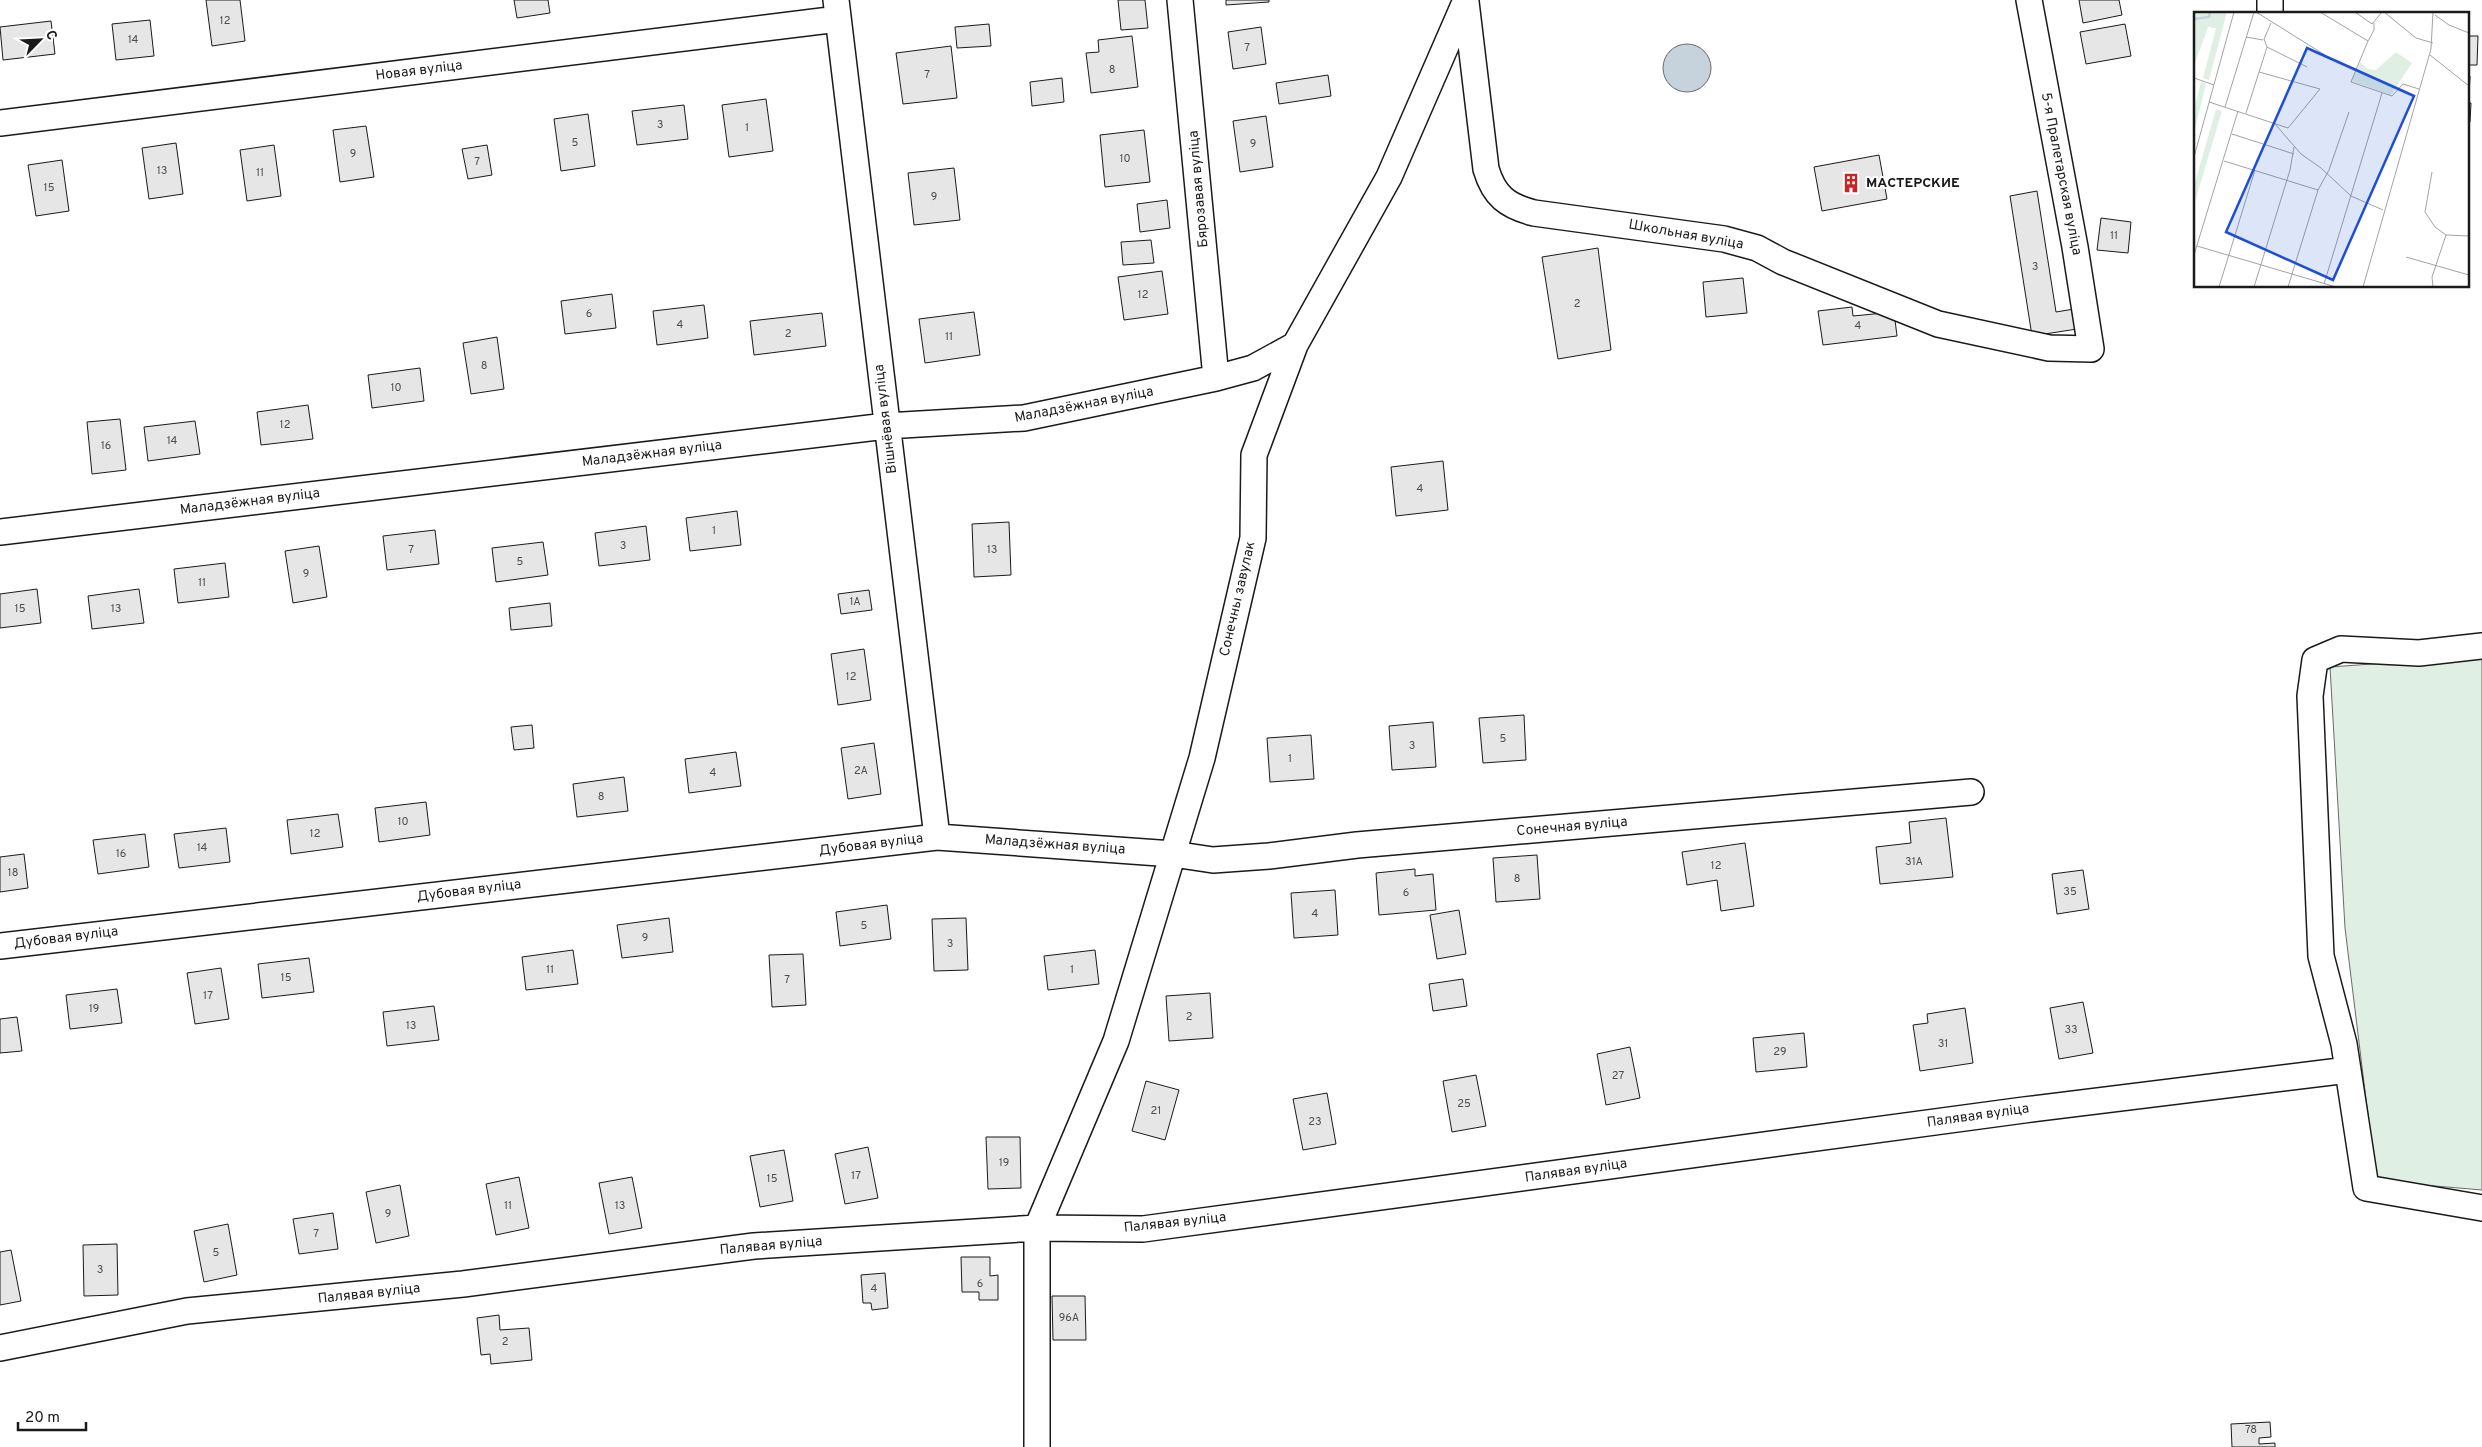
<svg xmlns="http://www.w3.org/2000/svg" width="2482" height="1447" viewBox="0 0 2482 1447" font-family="Overpass,sans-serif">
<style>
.green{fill:#e0efe3;stroke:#6a6a6a}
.water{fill:#c6d2dc;stroke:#6a6a6a}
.building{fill:#e6e6e6;stroke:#1a1a1a}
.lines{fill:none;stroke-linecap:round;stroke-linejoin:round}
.minor-casing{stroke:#1a1a1a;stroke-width:28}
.minor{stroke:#fff;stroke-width:25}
.labels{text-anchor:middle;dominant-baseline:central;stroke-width:4;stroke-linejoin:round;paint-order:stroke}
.number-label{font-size:11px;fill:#4d4d4d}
.street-label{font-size:14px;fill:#1a1a1a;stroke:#fff}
.poi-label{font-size:14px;font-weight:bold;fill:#1a1a1a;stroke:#fff;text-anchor:start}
.inset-river{fill:none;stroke:#c6d2dc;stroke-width:2.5}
.inset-road{fill:none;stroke:#a3a3a3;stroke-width:1}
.view{fill:#1d4ed8;fill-opacity:0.15;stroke:#1d4ed8;stroke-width:2.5}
.inset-edge{fill:none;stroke:#1a1a1a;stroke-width:2.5}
</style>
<rect width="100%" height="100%" fill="#fff"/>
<!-- green -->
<path class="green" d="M2482,656V1190L2376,1181L2345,928L2330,667Z"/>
<!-- water -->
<path class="water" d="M1663 68a24 24 0 1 1 48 0a24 24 0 1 1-48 0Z"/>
<!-- building -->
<path class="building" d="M206,0H240L245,41L212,46Z
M514,0H548L550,13L517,18Z
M1118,0H1145L1148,28L1121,30Z
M1226,0H1269V2L1226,5Z
M2079,0H2119L2122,15L2083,23Z
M150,20L154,56L116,60L112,24Z
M51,21L55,54L3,60L0,27Z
M989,24L991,46L957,48L955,27Z
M2125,24L2131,56L2086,64L2080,32Z
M1261,27L1266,64L1233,69L1228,32Z
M1132,36L1138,87L1091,93L1086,53L1099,52L1098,40Z
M2468,36H2478L2477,65H2468Z
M951,46L957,98L903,104L896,53Z
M1328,75L1331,96L1279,104L1276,83Z
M2468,76H2470L2469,95H2468Z
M1062,78L1064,102L1032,106L1030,82Z
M766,99L773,151L729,157L722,105Z
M2468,103H2471L2470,122H2468Z
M684,105L688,139L637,145L632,111Z
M588,114L595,166L561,171L554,119Z
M1266,116L1273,167L1240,172L1233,121Z
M366,126L374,177L340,182L333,130Z
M1144,130L1150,182L1105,187L1100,135Z
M176,143L183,194L149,199L142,148Z
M274,145L281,196L247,201L240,150Z
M487,145L492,175L468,179L462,149Z
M1879,155L1887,199L1822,211L1814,167Z
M62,160L69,211L36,216L28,165Z
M954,168L960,220L914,225L908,173Z
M2037,191L2056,312L2074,309L2077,329L2032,336L2010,196Z
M1167,200L1170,228L1140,232L1137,204Z
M2101,218L2131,222L2128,253L2097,250Z
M1151,240L1154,263L1123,265L1121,242Z
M1598,248L1611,350L1558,359L1542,257Z
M1162,271L1168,314L1124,320L1118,277Z
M1743,278L1747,313L1706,317L1703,282Z
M612,294L616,328L565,334L561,301Z
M704,305L708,338L657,345L653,311Z
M1852,307L1853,316L1894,312L1897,336L1823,345L1818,311Z
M974,312L980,355L925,363L919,319Z
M822,313L826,346L754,355L750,321Z
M497,337L504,389L471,394L463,343Z
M420,368L424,401L372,408L368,375Z
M308,405L313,439L261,445L257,412Z
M120,419L126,470L92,474L87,422Z
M195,421L200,454L148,461L144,427Z
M1443,461L1448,510L1396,516L1391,467Z
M737,511L741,545L690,551L686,518Z
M1009,522L1011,575L974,577L972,524Z
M646,526L650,560L599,566L595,533Z
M435,530L439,564L387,570L383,536Z
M543,542L548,575L496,582L492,548Z
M319,546L327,597L293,603L285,551Z
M225,563L229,597L178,603L174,569Z
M37,589L41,623L0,628V594Z
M139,589L144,623L92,629L88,596Z
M869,590L872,610L841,614L838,594Z
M550,603L552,626L511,630L509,608Z
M864,649L871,700L838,705L831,654Z
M1524,715L1526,760L1483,763L1479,718Z
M1433,722L1436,767L1392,770L1389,726Z
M532,725L534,748L514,750L511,727Z
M1311,735L1314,779L1270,782L1267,738Z
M874,743L881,794L848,799L841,748Z
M736,752L741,786L689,793L685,759Z
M624,777L628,811L577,817L573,784Z
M426,802L430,835L379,842L375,808Z
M338,814L343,847L291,854L287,820Z
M1946,818L1953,877L1880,884L1876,847L1911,843L1909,822Z
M226,828L230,862L179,868L174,834Z
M145,834L149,867L98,874L93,840Z
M1745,843L1754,906L1721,911L1717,880L1687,885L1682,852Z
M24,854L28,888L0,892V857Z
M1537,855L1540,899L1496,902L1493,858Z
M1415,869V876L1433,874L1436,910L1379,915L1376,873Z
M2083,870L2089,909L2057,914L2052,874Z
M1335,890L1338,935L1294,938L1291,893Z
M887,905L891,939L840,946L836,912Z
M1459,910L1466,954L1437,959L1430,915Z
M669,918L673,952L622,958L617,925Z
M966,918L968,970L934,971L932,919Z
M573,950L578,984L526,990L522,957Z
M1095,950L1099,984L1048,990L1044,956Z
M803,954L806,1005L772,1007L769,955Z
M309,958L314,992L262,998L258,964Z
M221,968L229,1019L195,1024L187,973Z
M1463,979L1467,1006L1433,1011L1429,984Z
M117,989L122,1023L70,1029L66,995Z
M1210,993L1213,1038L1169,1041L1166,996Z
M2083,1002L2093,1053L2059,1059L2050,1008Z
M434,1006L439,1040L387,1046L383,1012Z
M1965,1008L1973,1063L1920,1071L1913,1025L1928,1023L1927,1014Z
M17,1017L22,1051L0,1053V1019Z
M1804,1033L1807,1067L1756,1072L1753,1038Z
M1630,1047L1640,1098L1606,1105L1597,1054Z
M1476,1075L1486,1126L1452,1132L1443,1081Z
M1146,1081L1179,1090L1165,1140L1132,1131Z
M1327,1093L1336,1144L1303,1150L1293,1099Z
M986,1137H1020L1021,1188L988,1189Z
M868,1147L878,1198L845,1204L835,1154Z
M784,1150L793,1201L760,1207L750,1156Z
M519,1177L529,1228L496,1235L486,1184Z
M632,1177L642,1228L609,1234L599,1183Z
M400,1185L409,1236L376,1243L366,1192Z
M333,1213L338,1249L299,1254L293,1219Z
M228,1224L237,1275L204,1282L194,1231Z
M117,1244L118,1295L84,1296L83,1245Z
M11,1250L21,1301L0,1305V1252Z
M961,1257H990V1276L998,1275V1300H979V1292H962Z
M885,1273L888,1308L872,1310L871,1303H863L861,1275Z
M1052,1296H1085L1086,1340H1053Z
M499,1315L500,1330L529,1328L532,1360L491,1364L490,1354L481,1355L477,1318Z
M2270,1422L2271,1437L2259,1438V1444L2275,1443V1447H2232L2231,1424Z"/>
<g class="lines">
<defs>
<path id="minor" d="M836,0L937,837
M1180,0L1216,378
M1466,2L1486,169C1494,196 1507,206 1534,213L1724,239L1757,248L1783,262L1938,324L2049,348L2091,349L2075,247L2029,0
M2270,14V0
M0,123L838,19
M0,532L886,426L1024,418L1216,378L1253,368L1295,345
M2482,646L2419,653L2341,649L2315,660L2310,696L2321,956L2344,1044L2366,1188L2482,1208
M0,946L937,837L1173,854L1213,860L1269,856L1357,845L1971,792
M0,1348L187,1311L463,1284L754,1246L1037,1228L1143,1229L2024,1110L2348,1070
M1037,1447V1228L1116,1041L1202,758L1253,538L1254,455L1295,345L1389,177L1466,0"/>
</defs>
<!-- minor casing -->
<use href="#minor" class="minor-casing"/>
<!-- minor -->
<use href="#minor" class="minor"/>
</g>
<!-- icons -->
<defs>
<symbol id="building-bare" viewBox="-9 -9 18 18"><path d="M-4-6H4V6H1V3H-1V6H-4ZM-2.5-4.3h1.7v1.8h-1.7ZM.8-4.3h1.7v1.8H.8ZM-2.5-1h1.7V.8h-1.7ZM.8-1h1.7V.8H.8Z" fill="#c62828" stroke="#fff" stroke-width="2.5" paint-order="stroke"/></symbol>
</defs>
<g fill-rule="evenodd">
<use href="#building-bare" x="1837" y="169" width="28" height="28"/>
</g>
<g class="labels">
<!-- number labels -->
<g class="number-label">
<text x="225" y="21">12</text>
<text x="133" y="40">14</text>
<text x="1247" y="48">7</text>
<text x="1112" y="70">8</text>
<text x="927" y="75">7</text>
<text x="660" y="125">3</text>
<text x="747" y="128">1</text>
<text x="575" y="143">5</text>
<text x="1253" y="144">9</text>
<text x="353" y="154">9</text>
<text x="1125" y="159">10</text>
<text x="477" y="162">7</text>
<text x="162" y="171">13</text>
<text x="260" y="173">11</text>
<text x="49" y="188">15</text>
<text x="934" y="197">9</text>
<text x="2114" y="236">11</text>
<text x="2035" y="267">3</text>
<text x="1143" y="295">12</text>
<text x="1577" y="304">2</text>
<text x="589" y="314">6</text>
<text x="680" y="325">4</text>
<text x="1858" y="326">4</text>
<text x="788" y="334">2</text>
<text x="949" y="337">11</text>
<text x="484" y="366">8</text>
<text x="396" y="388">10</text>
<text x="285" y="425">12</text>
<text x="172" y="441">14</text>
<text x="106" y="446">16</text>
<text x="1420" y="489">4</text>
<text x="714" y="531">1</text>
<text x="623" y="546">3</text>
<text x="411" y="550">7</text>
<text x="992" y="550">13</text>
<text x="520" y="562">5</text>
<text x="306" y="574">9</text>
<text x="202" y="583">11</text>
<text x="855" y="602">1А</text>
<text x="20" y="609">15</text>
<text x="116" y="609">13</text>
<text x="851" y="677">12</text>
<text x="1503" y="739">5</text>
<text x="1412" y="746">3</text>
<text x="1290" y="759">1</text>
<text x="861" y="771">2А</text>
<text x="713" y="773">4</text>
<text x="601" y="797">8</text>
<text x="403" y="822">10</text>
<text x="315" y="834">12</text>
<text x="202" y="848">14</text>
<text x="121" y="854">16</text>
<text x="1914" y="862">31А</text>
<text x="1716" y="866">12</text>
<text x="13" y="873">18</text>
<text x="1517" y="879">8</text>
<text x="2070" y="892">35</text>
<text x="1406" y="893">6</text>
<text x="1315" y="914">4</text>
<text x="864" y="926">5</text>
<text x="645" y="938">9</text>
<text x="950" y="944">3</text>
<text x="550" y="970">11</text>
<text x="1072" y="970">1</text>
<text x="286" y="978">15</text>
<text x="787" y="980">7</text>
<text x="208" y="996">17</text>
<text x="94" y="1009">19</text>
<text x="1189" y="1017">2</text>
<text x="411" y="1026">13</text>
<text x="2071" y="1030">33</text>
<text x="1943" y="1044">31</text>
<text x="1780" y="1052">29</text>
<text x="1618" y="1076">27</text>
<text x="1464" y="1104">25</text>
<text x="1156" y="1111">21</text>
<text x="1315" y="1122">23</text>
<text x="1004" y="1163">19</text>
<text x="856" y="1176">17</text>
<text x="772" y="1179">15</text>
<text x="508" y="1206">11</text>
<text x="620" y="1206">13</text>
<text x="388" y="1214">9</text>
<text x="316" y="1234">7</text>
<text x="216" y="1253">5</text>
<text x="100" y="1270">3</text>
<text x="980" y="1284">6</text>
<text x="874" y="1289">4</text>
<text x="1069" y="1318">96А</text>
<text x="505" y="1342">2</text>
<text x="2251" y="1430">78</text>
</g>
<!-- street labels -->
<g class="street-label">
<text transform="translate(419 71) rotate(-7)">Новая вуліца</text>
<text transform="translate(2061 174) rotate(79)">5-я Пралетарская вуліца</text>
<text transform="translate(1199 189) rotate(-95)">Бярозавая вуліца</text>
<text transform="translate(1686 235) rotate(10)">Школьная вуліца</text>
<text transform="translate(1084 405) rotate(-11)">Маладзёжная вуліца</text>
<text transform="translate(886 419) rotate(-97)">Вішнёвая вуліца</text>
<text transform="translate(652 454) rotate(-7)">Маладзёжная вуліца</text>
<text transform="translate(250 502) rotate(-7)">Маладзёжная вуліца</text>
<text transform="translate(1238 599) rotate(-77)">Сонечны завулак</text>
<text transform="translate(1572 827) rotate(-5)">Сонечная вуліца</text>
<text transform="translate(871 845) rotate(-7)">Дубовая вуліца</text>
<text transform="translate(1055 845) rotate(4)">Маладзёжная вуліца</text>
<text transform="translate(469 891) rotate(-7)">Дубовая вуліца</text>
<text transform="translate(66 938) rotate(-7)">Дубовая вуліца</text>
<text transform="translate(1978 1116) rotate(-8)">Палявая вуліца</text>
<text transform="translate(1576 1171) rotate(-8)">Палявая вуліца</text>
<text transform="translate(1175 1223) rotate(-6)">Палявая вуліца</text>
<text transform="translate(771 1246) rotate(-5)">Палявая вуліца</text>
<text transform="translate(369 1294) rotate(-6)">Палявая вуліца</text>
</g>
<!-- poi labels -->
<g class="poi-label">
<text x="1866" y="183">МАСТЕРСКИЕ</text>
</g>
</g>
<!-- overview -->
<g transform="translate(2194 12)">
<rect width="275" height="275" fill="#fff"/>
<path d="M0,0H33L15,68L9,66L22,16L14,15L0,54ZM202,40L218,51L197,83L158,69L166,50L174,57L182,58ZM7,70L12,72L0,121V98ZM22,97L28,99L0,193V174Z" fill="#e0efe3"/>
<path class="inset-river" d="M0,7L15,5L16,0"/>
<path class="inset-road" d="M62,0L131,43M126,0L174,29L157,70L198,84L209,72L225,77M161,0L178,12L188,0M190,0L222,26L239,31M241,3L255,13L275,21M52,25L69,28M174,29L180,18V11M73,35L113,55M236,43L275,74M0,66L20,73M15,90L94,116L126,77L65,60M31,95L60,0M52,101L73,35L70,27L77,11M81,112L107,142L127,156L157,184L189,198M38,122L100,142M0,145L40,0M30,149L124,178M238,160L231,200L241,215L252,223L275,224M3,234L142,275M0,243L44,99M212,245L275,263M130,272L188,81M25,275L61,158M60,275L96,158L100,135M94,275L124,178L135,158L155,100M169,275L237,37L239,0M239,275L238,265L252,223"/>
<path class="view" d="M113,36L220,84L139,268L32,220Z"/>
<rect width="275" height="275" class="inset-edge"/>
</g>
<!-- north arrow -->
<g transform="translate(40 40) rotate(66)" stroke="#ffffff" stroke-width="4" paint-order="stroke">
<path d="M0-4L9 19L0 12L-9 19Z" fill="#1a1a1a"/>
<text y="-8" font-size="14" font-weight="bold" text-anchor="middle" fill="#1a1a1a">С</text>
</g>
<!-- scale -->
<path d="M18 1422v8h68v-8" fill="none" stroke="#1a1a1a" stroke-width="2.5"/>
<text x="25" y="1422" font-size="15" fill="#1a1a1a" stroke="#ffffff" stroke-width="4" paint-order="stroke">20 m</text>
</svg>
